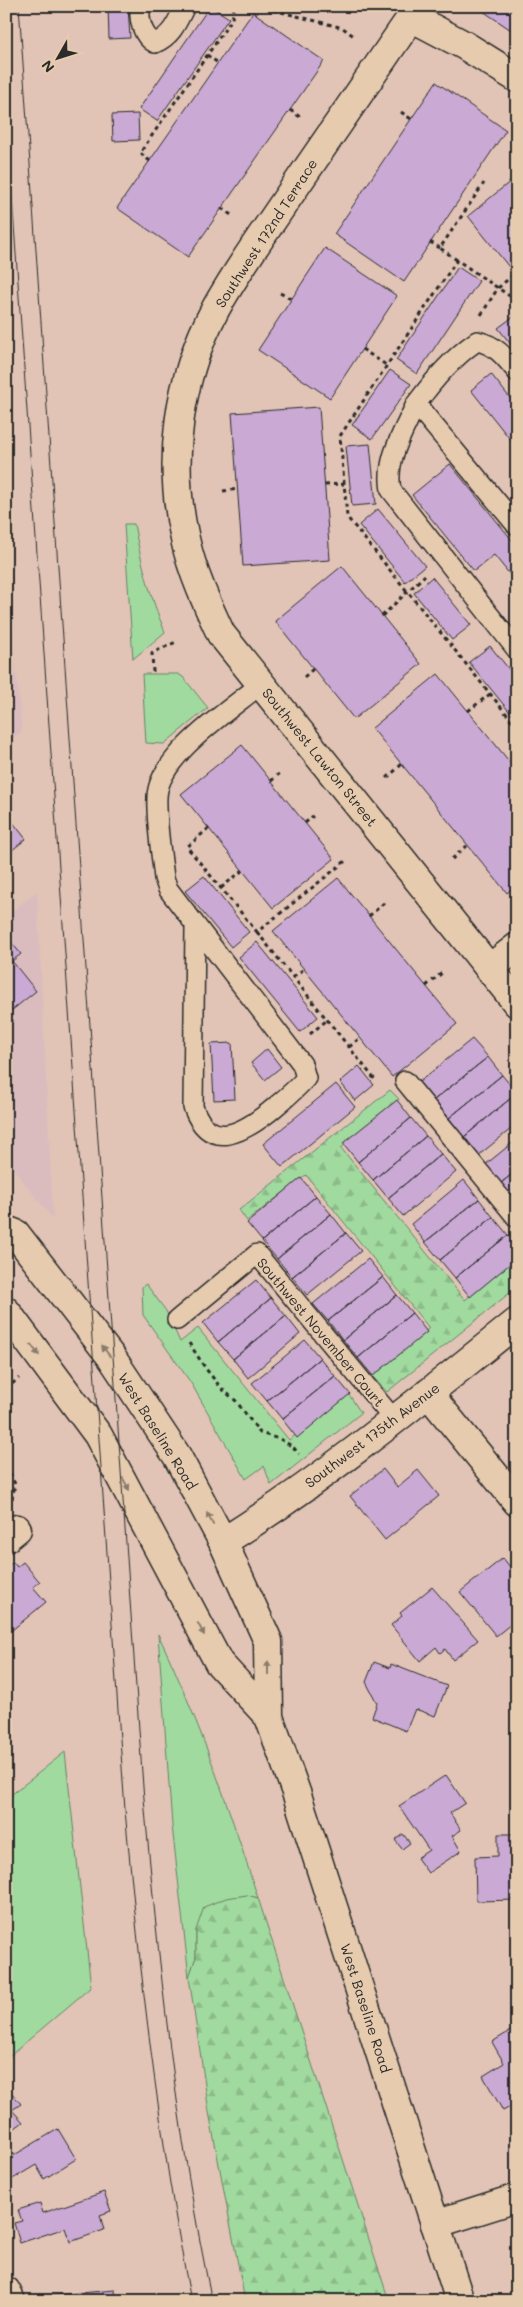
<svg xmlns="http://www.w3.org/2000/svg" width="523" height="2307" viewBox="0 0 523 2307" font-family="Mali,sans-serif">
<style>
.built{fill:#dabcbf}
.green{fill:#a1da9f;stroke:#668265}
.forest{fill:url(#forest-firs);stroke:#668265}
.building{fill:#caa9d5;stroke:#2b2b2b}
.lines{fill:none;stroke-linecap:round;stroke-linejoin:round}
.lane-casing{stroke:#2b2b2b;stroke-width:22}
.street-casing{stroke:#2b2b2b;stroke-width:31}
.secondary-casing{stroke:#2b2b2b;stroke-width:31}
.path{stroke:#2b2b2b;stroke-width:3;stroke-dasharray:4 4;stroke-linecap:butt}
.lane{stroke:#e7cbae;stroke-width:19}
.street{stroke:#e7cbae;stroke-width:28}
.secondary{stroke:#e7cbae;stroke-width:28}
.tram{stroke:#2b2b2b;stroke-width:1}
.oneway{fill:#897b6c}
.labels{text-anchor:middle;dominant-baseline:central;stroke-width:4;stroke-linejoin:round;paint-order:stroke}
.street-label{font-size:14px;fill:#2b2b2b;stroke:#e7cbae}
</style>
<defs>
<pattern id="forest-firs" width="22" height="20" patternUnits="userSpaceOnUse" patternTransform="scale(1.25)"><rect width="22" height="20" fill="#a1da9f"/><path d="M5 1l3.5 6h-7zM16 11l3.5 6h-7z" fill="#8bbb89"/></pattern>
</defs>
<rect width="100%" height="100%" fill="#e1c4b6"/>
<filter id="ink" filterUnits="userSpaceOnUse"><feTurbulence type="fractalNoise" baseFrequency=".02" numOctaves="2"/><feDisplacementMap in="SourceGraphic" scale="10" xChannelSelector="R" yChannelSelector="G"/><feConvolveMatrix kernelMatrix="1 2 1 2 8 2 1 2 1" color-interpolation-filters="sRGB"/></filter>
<g filter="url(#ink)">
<!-- built -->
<path class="built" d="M6,571L22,731L6,744Z
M37,891L53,1219L6,1160V916Z"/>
<!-- green -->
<path class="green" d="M124,524H134C141,562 150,596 165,632L133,659Z
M142,674H178L183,677L208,708L164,744L146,743Z
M146,1284L166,1311L180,1342L198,1328L289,1440L348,1393L361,1413L271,1485L264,1466L246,1479L191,1383L143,1315L142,1287Z
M158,1634C199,1719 229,1808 258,1898L247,1895L196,1930V1957L189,1977L172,1825Z
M65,1752L91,1987L6,2059V1799Z"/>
<!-- forest -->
<path class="forest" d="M390,1090L399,1099L341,1148L465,1300L517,1258V1287L387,1392L371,1375L429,1328L306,1175L247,1221L239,1210Z
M247,1895L258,1898L389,2301H245L209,2112L189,1977L196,1957V1930L204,1907L226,1898Z"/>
<!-- building -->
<path class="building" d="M108,6H128L130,38L109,39Z
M210,6L229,18L157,121L139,109Z
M482,6H517V34L480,9Z
M253,12L324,61L188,257L117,208Z
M436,82L506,130L404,282L334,234Z
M138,114L139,140L113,141L112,115Z
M517,176V277L468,216Z
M325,248L397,296L330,398L258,350Z
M458,267L479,281L417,374L396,360Z
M517,314V352L498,328Z
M390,370L411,384L372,439L352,425Z
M491,374L517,407V448L471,390Z
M319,407L330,560L243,566L232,413Z
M370,444L376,504L352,506L346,446Z
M450,464L517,546L515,581L494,555L474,571L412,495Z
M378,509L425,566L405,582L359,525Z
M342,566L421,664L354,719L275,621Z
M432,577L471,625L452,640L414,593Z
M490,646L517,679V711L512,715L469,662Z
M438,674L517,771V885L507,893L372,728Z
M242,745L334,859L273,908L181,794Z
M11,820L26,839L6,855V824Z
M204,876L249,932L231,947L185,891Z
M338,878L457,1024L392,1077L273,931Z
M6,936L21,954L12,961L36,991L6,1015Z
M257,942L318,1017L300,1032L239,957Z
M472,1039L488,1057L434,1100L419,1082Z
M232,1043L235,1099L214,1100L211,1044Z
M267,1049L281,1067L265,1080L251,1063Z
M488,1057L502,1075L449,1118L434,1100Z
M359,1066L374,1085L355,1101L340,1082Z
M502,1075L517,1093L464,1137L449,1118Z
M336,1084L355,1107L282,1167L263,1144Z
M517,1093V1124L479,1155L464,1137Z
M397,1100L411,1118L358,1162L343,1143Z
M411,1118L426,1136L373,1180L358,1162Z
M426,1136L441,1154L388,1198L373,1180Z
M517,1139V1170L501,1183L485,1165Z
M441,1154L456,1172L403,1216L388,1198Z
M517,1170V1200L515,1201L501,1183Z
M301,1178L316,1196L262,1241L247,1223Z
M464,1180L479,1199L425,1242L411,1224Z
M316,1196L331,1214L277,1259L262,1241Z
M479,1199L493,1217L440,1260L425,1242Z
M331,1214L346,1233L292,1277L277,1259Z
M493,1217L508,1235L455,1278L440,1260Z
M346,1233L361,1251L307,1295L292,1277Z
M508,1235L517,1245V1258L470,1297L455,1278Z
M368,1259L383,1277L328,1321L313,1304Z
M383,1277L397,1295L343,1340L328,1321Z
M256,1280L271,1298L218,1342L203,1323Z
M397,1295L412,1313L358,1358L343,1340Z
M271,1298L286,1316L233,1359L218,1342Z
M412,1313L427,1332L373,1376L358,1358Z
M286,1316L300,1334L248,1378L233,1359Z
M305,1340L320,1358L267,1401L252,1383Z
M320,1358L335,1376L282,1419L267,1401Z
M335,1376L350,1394L297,1438L282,1419Z
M383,1469L397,1487L418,1470L439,1496L385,1540L350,1496Z
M503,1558L517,1576V1599L512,1603L517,1610V1619L496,1636L460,1592Z
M13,1562L17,1567L23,1562L40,1582L33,1587L46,1602L6,1635V1568Z
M432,1587L478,1640L453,1660L445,1649L440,1653L436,1647L420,1661L391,1625L402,1616L400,1613Z
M374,1662L390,1668L391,1664L447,1686L435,1716L415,1709L406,1731L372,1717L377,1703L366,1682Z
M446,1775L465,1803L450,1813L461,1830L452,1836L461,1851L428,1873L417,1858L429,1850L399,1806Z
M403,1834L410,1843L402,1849L395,1840Z
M498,1834H517V1900L476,1901L475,1857L498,1856Z
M512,2030L517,2038V2103L503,2111L483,2076L504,2063L492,2042Z
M6,2086L21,2104L12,2110L23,2122L6,2135Z
M58,2129L76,2159L44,2179L36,2165L6,2183V2160Z
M104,2192L111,2211L100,2215L104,2230L70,2242L65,2228L20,2243L14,2223L22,2221L18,2210L40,2203L43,2213Z
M115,2290L116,2301H44V2296Z"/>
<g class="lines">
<defs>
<path id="lane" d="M140,6C139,20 142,36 155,43C172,36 177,22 185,6
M517,372C505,357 496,345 477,341C452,358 434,380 416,404L517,526
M416,404C404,431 385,459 391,490L517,650
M195,926L193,1107C210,1152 242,1133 269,1112C282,1101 295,1091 306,1078L302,1064L168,889L164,878C161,851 156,823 157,797C158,756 231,709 261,684
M405,1081L517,1218
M177,1320L257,1254L395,1421"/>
<path id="street" d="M419,6C375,70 332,133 288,197C264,233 237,270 216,308C178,378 167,461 185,539C192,572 207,604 221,634L517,1003
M411,17L464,45L517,78
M490,968L517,947
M428,1393L517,1502
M6,1538L17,1529
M223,1542C327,1477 421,1399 517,1322
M435,2224L517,2198
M6,2291L11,2301"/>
<path id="secondary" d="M6,1230L16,1234L112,1358L177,1456L223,1542L268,1641L269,1717L297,1795L460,2301
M6,1311L98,1435L219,1663L269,1717"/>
</defs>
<!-- lane casing -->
<use href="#lane" class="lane-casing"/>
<!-- street casing -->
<use href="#street" class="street-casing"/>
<!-- secondary casing -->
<use href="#secondary" class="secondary-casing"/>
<!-- path -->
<path class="path" d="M258,6L343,28L355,37
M207,55L218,63
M290,110L300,117
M401,112L411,119
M150,161L140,153L232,19L234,6
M221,208L233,216
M430,242L440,248
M457,260L440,248L484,183
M280,293L291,299
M517,301L457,260L340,436L347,517L517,727
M481,315L498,288L514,274
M362,349L386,365
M325,485L344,484
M223,491L238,489
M382,616L425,575
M153,672L152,653L176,642
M304,677L313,669
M468,711L490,694
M387,778L402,764
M271,781L279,774
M305,823L313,816
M209,828L187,847L257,932L348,859
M452,859L468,845
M221,888L243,870
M369,916L384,903
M257,932L376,1081
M293,977L304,969
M426,986L442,973
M310,1034L327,1020
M349,1047L360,1038
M189,1343L206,1369L221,1388L236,1401L260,1433L282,1440L293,1447L299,1454
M6,1389L19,1378
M6,1466L15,1484L12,1499"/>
<!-- lane -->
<use href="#lane" class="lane"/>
<!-- street -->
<use href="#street" class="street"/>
<!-- secondary -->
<use href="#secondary" class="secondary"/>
<!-- tram -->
<path class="tram" d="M19,6L143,1787C158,1959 176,2132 212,2301
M6,111L125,1810C140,1975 159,2138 191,2301"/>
</g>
<!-- one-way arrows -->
<defs><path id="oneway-solid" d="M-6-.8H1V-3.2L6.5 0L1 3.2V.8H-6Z" transform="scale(1.25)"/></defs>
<g class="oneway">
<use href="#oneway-solid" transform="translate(35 1350) rotate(54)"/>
<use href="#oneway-solid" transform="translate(106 1351) rotate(-127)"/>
<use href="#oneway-solid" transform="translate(126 1484) rotate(62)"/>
<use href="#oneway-solid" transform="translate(210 1519) rotate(-118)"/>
<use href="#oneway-solid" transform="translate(201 1629) rotate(62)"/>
<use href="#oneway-solid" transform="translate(268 1668) rotate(-90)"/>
</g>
</g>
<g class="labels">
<!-- street labels -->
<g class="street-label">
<text transform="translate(266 233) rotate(-57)">Southwest 172nd Terrace</text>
<text transform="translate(320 757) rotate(51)">Southwest Lawton Street</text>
<text transform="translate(321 1332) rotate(50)">Southwest November Court</text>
<text transform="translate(158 1431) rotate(58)">West Baseline Road</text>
<text transform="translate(372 1435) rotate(-37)">Southwest 175th Avenue</text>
<text transform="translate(366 2008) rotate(72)">West Baseline Road</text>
</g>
</g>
<!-- margin -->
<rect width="523" height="2307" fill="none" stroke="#e7cbae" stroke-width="25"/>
<rect x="12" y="12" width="498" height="2282" fill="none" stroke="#2b2b2b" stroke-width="2" filter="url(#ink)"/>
<!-- north arrow -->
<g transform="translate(58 58) rotate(231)" stroke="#e7cbae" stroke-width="4" paint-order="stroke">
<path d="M0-4L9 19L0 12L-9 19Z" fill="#2b2b2b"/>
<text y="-8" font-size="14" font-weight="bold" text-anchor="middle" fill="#2b2b2b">N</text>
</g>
</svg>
